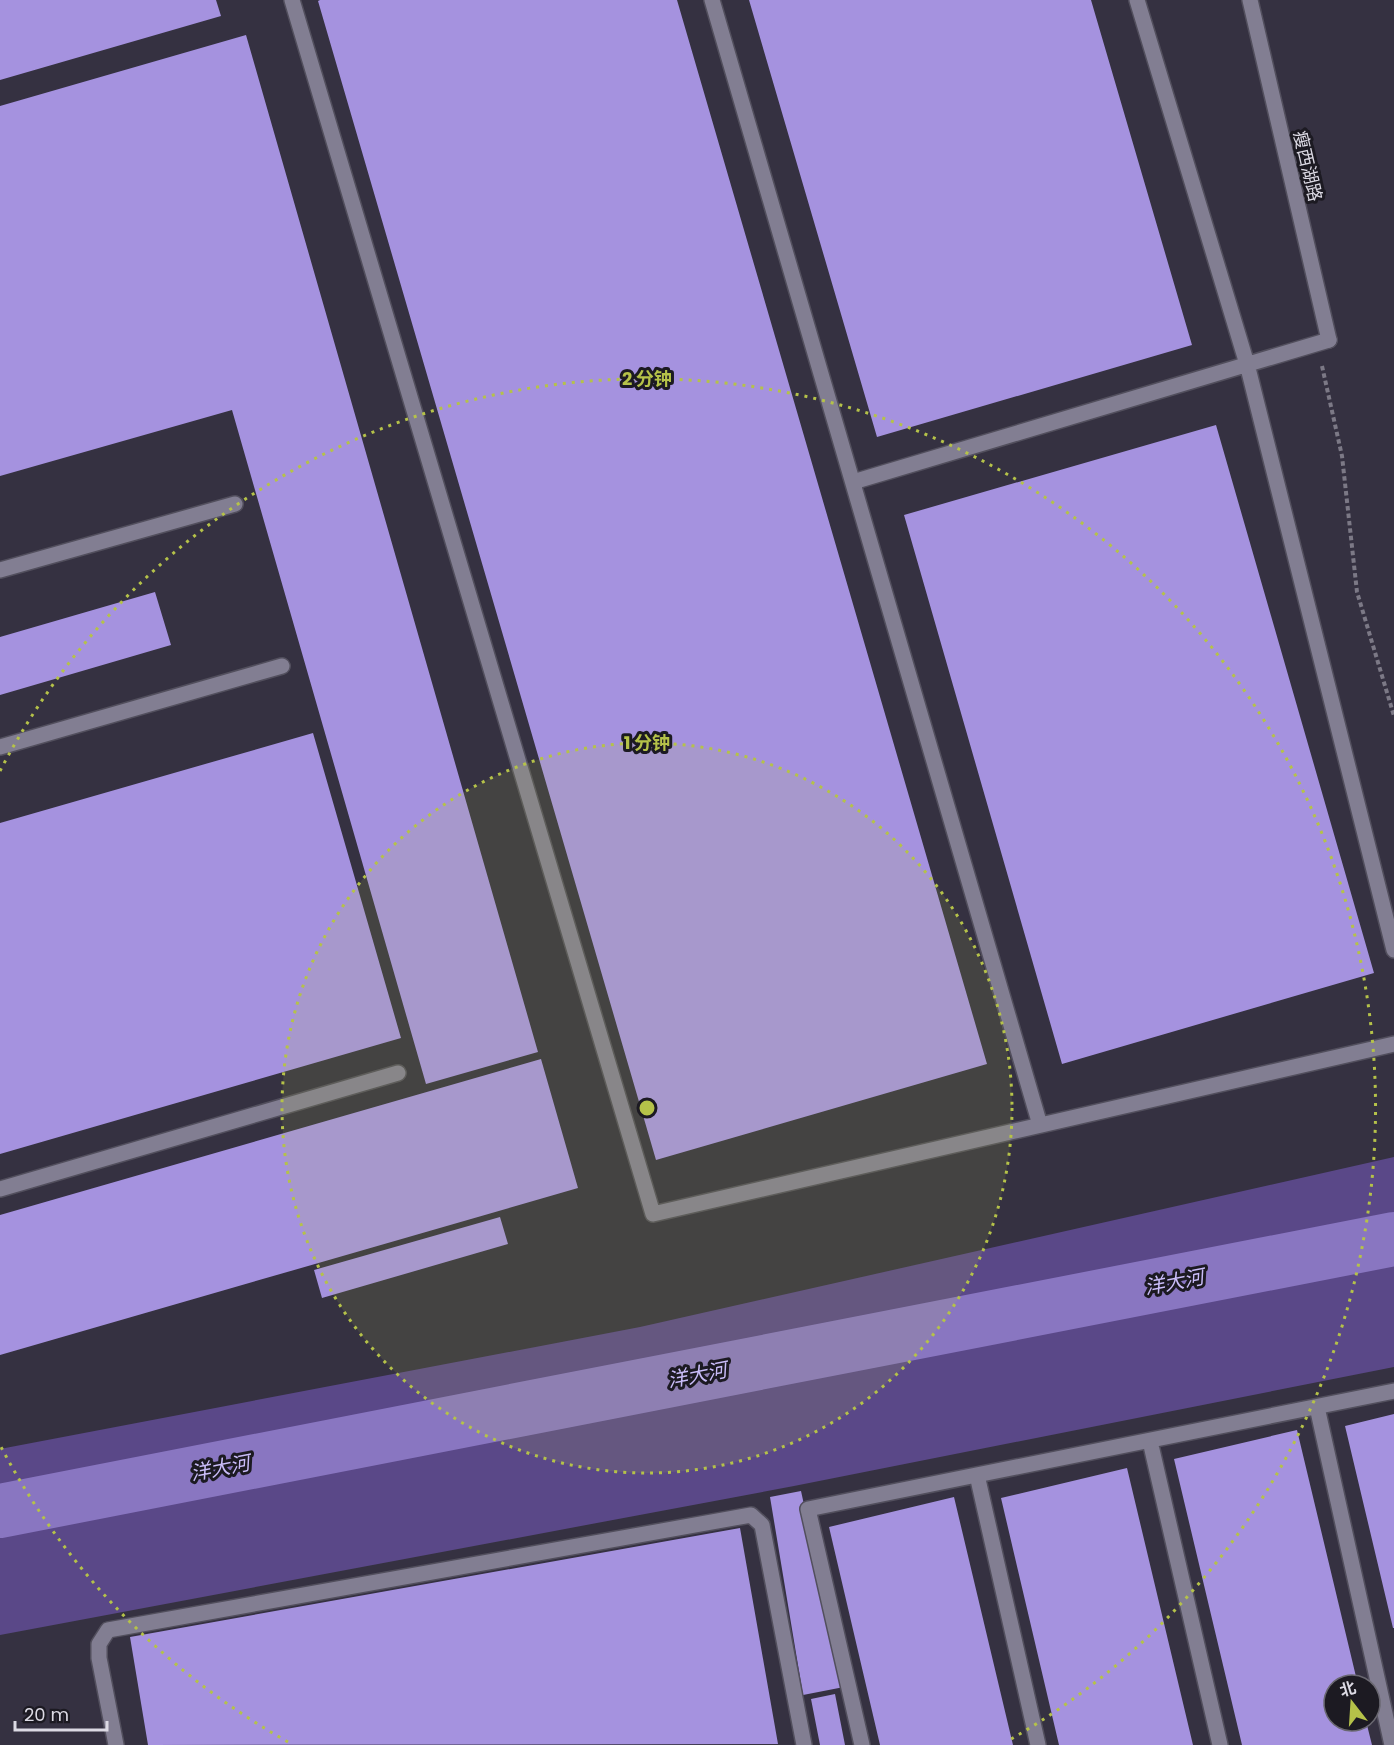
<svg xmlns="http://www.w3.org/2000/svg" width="1394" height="1745" viewBox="0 0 1394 1745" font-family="Poppins,'Noto Sans SC',sans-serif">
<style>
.green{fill:#5a4888}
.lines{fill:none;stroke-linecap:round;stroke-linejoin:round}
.river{stroke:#8976c1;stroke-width:54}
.building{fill:#a592df}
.lane-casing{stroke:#524f5d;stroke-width:18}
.street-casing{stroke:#524f5d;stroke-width:18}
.path{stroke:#7c7986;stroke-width:4;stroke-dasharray:4.5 3;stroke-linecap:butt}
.lane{stroke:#827e92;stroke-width:15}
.street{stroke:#827e92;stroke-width:15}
.ring{fill:none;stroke:#b5c249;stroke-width:3;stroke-dasharray:3 6}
.labels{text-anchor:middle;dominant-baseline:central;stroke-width:6;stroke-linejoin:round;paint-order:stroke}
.street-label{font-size:18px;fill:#dcdae4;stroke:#1c1a22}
.water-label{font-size:20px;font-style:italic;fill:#cabdf9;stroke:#1c1a22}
.centre{fill:#b5c249;stroke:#1c1a22;stroke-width:3}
.ring-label{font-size:18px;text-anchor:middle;font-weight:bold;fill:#b5c249;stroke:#1c1a22;stroke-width:6;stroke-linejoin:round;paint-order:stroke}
</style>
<rect width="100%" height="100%" fill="#353141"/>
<!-- green -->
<path class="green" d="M1394,1157V1367L794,1486L0,1635V1449L640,1327Z"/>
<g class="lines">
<!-- river -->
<path class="river" d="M0,1511L1394,1239"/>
</g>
<!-- building -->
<path class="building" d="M0,0H216L221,16L0,80Z
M320,0H677L987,1064L656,1160L318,1Z
M749,0H1091L1192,345L877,437Z
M246,35L538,1052L426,1084L232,410L0,476V106Z
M1216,425L1374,973L1062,1064L904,515Z
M155,592L171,645L0,695V637Z
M313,733L401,1038L0,1154V823Z
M541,1059L578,1188L0,1355V1215Z
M500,1217L508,1244L322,1298L314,1270Z
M1394,1414V1628H1393L1345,1426Z
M1297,1430L1358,1685H1334V1721H1366L1372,1745H1242L1174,1459Z
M1127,1468L1193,1745H1059L1001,1498Z
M801,1491L844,1687L803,1695L770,1497Z
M954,1497L1013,1745H880L829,1527Z
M740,1528L778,1744L148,1745L130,1637Z
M835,1694L845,1745H820L811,1699Z"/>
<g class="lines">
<defs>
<path id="lane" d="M292,0L653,1214L1394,1044
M712,0L1040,1125
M1137,0L1247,364L1394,950
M853,482L1329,340
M0,570L235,504
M0,747L282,666
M0,1189L398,1073
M1317,1407L1392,1745
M1150,1441L1220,1745
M977,1475L1038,1745
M116,1745L99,1658V1644L108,1630L751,1515L762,1525L804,1745
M862,1745L808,1509L1394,1391"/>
<path id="street" d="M1250,0L1329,340"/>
</defs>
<!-- lane casing -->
<use href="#lane" class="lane-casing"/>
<!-- street casing -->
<use href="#street" class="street-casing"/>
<!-- path -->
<path class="path" d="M1322,366L1342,456L1357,592L1394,716"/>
<!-- lane -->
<use href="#lane" class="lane"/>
<!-- street -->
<use href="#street" class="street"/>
</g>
<!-- distance rings -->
<circle cx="647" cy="1108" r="365" fill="#b5c249" fill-opacity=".12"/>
<g class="ring">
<circle cx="647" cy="1108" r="365"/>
<path d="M288 1742A729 729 0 0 1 0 1445M0 771A729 729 0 1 1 1006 1742"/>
</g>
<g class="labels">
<!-- street labels -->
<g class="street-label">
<text transform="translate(1308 166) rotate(77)">瘦西湖路</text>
</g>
<!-- water labels -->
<g class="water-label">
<text transform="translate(1174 1282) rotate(-11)">洋大河</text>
<text transform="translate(697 1375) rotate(-11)">洋大河</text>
<text transform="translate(220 1468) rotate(-11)">洋大河</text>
</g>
</g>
<circle cx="647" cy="1108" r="9" class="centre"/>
<g class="ring-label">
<text x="647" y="385">2 分钟</text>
<text x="647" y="749">1 分钟</text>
</g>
<!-- north arrow -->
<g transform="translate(1352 1703) rotate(343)"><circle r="28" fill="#1c1a22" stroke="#696770" stroke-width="1.5"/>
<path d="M0-4.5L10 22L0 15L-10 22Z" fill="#b5c249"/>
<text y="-9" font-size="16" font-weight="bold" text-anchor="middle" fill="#dcdae4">北</text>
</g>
<!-- scale -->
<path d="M15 1721v9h92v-9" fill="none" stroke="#dcdae4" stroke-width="3"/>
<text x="24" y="1721" font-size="18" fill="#dcdae4" stroke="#1c1a22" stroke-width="4.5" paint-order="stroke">20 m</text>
</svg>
